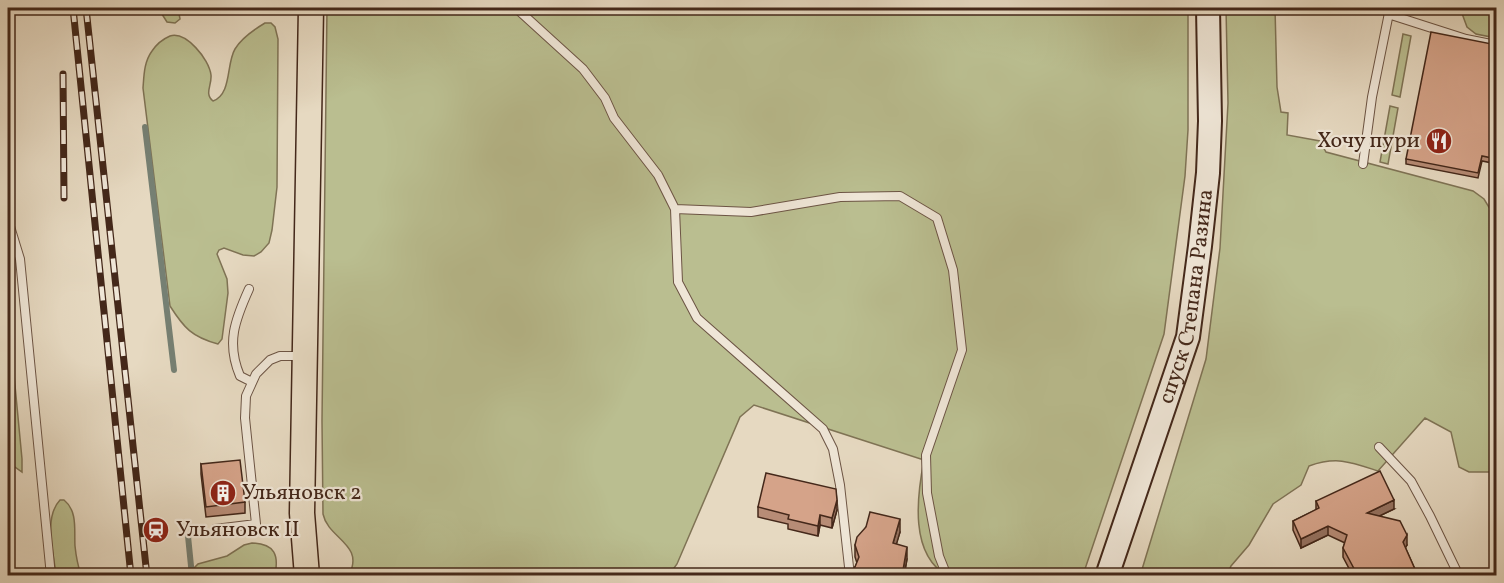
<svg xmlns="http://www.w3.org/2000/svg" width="1504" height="583" viewBox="0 0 1504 583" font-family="Vollkorn,serif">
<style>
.green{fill:#babe90;stroke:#7f7355;stroke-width:1.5}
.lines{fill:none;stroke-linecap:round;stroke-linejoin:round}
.stream{stroke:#768073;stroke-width:6}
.lane-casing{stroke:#6c5444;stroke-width:10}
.secondary-casing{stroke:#44281a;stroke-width:26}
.primary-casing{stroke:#44281a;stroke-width:27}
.lane{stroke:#efe6d7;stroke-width:8}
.secondary{stroke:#efe6d7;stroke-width:22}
.primary{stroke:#e6d9c1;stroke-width:24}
.rail-casing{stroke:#44281a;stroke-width:7}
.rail{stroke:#efe6d7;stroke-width:4.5;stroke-dasharray:14;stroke-linecap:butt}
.wall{fill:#b78c76;stroke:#44281a;stroke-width:1.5}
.shaded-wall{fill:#957260;stroke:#44281a;stroke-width:1.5}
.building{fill:#d5a389;stroke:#44281a;stroke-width:1.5}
.labels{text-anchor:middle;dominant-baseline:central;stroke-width:4.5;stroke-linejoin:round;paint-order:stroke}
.poi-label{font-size:22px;fill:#44281a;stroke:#efe6d7;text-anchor:start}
.street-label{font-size:22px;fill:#44281a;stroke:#efe6d7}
</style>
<rect width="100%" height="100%" fill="#e6d9c1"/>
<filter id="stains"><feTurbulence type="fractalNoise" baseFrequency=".00333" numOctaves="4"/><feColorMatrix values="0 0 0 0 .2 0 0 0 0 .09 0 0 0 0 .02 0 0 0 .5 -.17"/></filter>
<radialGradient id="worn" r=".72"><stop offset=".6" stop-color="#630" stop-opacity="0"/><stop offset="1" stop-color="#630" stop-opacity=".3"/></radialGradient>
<!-- green -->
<path class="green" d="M158,8H178L180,19L175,23L167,22Z
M327,8H1188V130L1185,176L1164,334L1083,575L948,576C909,555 917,496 924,460L754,405L740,417L677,564L669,575H349C365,544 328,539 323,514L322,421Z
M1226,8H1275L1277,87L1281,112L1288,113L1287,135L1320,141L1326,152L1473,191L1484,199L1495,217L1496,459L1490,472H1469L1459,467L1451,432L1425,418L1378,471C1351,462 1337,456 1309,466L1301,485L1273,504L1249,545L1231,566L1227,575L1140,576L1206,359L1220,248L1228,103Z
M1460,8H1496V38L1476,34L1467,27Z
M265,23H271L275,27L278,39L277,187L272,230L269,243L261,252L254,256L243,255L224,248L219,250L217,254L227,279L228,293L222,339L218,344C192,337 184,328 170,306L143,88C144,75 144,62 152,51C156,45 163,39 170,36C186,31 209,59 211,75C212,85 204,94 213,101C232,94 226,64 235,49C241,39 255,29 265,23Z
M1403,34L1411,36L1400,97L1392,95Z
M1390,106L1398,108L1388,164L1380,162Z
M8,312L22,459V472L8,462Z
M60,500H64C78,511 74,531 75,546C76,556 78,566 81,575H56C54,554 43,518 60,500Z
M252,543C275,544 279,555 275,575H191V571L198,564L227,556L244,545Z"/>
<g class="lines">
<!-- stream -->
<path class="stream" d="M145,127L174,370
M188,536L192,576"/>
<defs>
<path id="lane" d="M516,8L583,69L605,98L614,118L658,175L675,209L678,282L697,318L823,429L833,449L840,485L850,576
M1388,14L1466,39L1496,45
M1363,164L1372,97L1390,8
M675,209L751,212L840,197L900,196L937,218L953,270L962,350L926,455L927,493L939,556L947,576
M8,220L20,259L51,576
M249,289C235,320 226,343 240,376L252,382
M1379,447L1411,481L1430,516L1459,576
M215,529L256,524L245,418L246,396L256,374L270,360L280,356H302"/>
<g id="secondary">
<path id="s1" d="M1107,576L1188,337L1200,246L1208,173L1210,121L1208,8"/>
</g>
<path id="primary" d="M307,576L302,513L311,8"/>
</defs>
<!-- lane casing -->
<use href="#lane" class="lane-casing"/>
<!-- secondary casing -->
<use href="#secondary" class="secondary-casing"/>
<!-- primary casing -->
<use href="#primary" class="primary-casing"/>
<!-- lane -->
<use href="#lane" class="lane"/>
<!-- secondary -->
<use href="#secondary" class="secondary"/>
<!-- primary -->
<use href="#primary" class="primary"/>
<defs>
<path id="rail" d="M73,8L131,576
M86,8L147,576
M63,74L64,198"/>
</defs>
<!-- rail casing -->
<use href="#rail" class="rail-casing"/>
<!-- rail -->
<use href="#rail" class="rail"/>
</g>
<!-- wall -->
<path class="wall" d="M1497,45V164L1482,161L1478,178L1406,164V159Z
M201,464L245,502V513L206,517L201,474Z
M1316,501L1394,509L1379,516L1407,545L1405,547L1418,576H1353L1343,557V548L1345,543L1328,535L1301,548L1293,530V521L1316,510Z
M758,507L837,510L832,528L820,525L818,536L788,529V524L758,517Z
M866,527L900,532L896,544L907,559L904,576H849L855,567L857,563L855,557V545Z"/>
<!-- shaded-wall -->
<path class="shaded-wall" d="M837,500V510L832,528V518Z
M1394,500V509L1367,522V513Z
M820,515V525L818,536V526Z
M900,519V532L893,556V543Z
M1328,526V535L1301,548V539Z
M1407,535V545L1403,552V542Z
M907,547V559L904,576H902Z"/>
<!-- building -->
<path class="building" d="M1431,32L1497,45V159L1482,156L1478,173L1406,159Z
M240,460L245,502L206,507L201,464Z
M1380,471L1394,500L1367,513L1400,521L1407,535L1403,542L1418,576H1358L1343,548L1347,535L1328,526L1301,539L1293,521L1319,508L1316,501Z
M766,473L836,489L837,500L832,518L820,515L818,526L788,519L789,515L758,507Z
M870,512L900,519L893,543L907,547L902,576H849L855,567L859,557L855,545L857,537L866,527Z
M1429,571L1431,576H1420Z"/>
<!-- icons -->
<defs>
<symbol id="restaurant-disc" viewBox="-11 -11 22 22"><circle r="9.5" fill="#8f2418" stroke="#efe6d7"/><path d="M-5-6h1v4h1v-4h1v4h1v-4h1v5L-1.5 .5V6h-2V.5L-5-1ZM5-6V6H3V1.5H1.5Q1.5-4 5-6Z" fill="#fff"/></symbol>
<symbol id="building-disc" viewBox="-11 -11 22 22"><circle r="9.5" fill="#8f2418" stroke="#efe6d7"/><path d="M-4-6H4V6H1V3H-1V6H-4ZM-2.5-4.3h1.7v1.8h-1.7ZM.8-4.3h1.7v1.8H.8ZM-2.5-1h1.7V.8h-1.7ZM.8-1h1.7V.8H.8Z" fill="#fff"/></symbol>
<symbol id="station-disc" viewBox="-11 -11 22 22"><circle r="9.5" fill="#8f2418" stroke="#efe6d7"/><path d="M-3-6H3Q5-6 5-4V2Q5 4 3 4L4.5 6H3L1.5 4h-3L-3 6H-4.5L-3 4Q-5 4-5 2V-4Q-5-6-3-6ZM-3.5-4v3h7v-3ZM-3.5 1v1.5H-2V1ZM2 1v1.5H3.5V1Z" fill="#fff"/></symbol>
</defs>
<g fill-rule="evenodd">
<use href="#restaurant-disc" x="1424" y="126" width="30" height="30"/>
<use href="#building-disc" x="208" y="478" width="30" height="30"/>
<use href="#station-disc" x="141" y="515" width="30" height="30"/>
</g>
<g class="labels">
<!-- poi labels -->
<g class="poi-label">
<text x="1420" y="141" text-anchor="end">Хочу пури</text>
<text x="242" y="493">Ульяновск 2</text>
<text x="176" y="530">Ульяновск II</text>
</g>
<!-- street labels -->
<g class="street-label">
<text stroke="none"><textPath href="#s1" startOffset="292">спуск Степана Разина</textPath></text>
</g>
</g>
<!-- margin -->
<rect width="1504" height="583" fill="none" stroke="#e6d9c1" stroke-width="30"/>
<rect x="9" y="9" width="1486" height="565" fill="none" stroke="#44281a" stroke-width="3"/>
<rect x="15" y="15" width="1474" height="553" fill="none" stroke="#44281a" stroke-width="1.5"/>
<rect width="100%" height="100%" filter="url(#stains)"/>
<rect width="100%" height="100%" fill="url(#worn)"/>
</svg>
